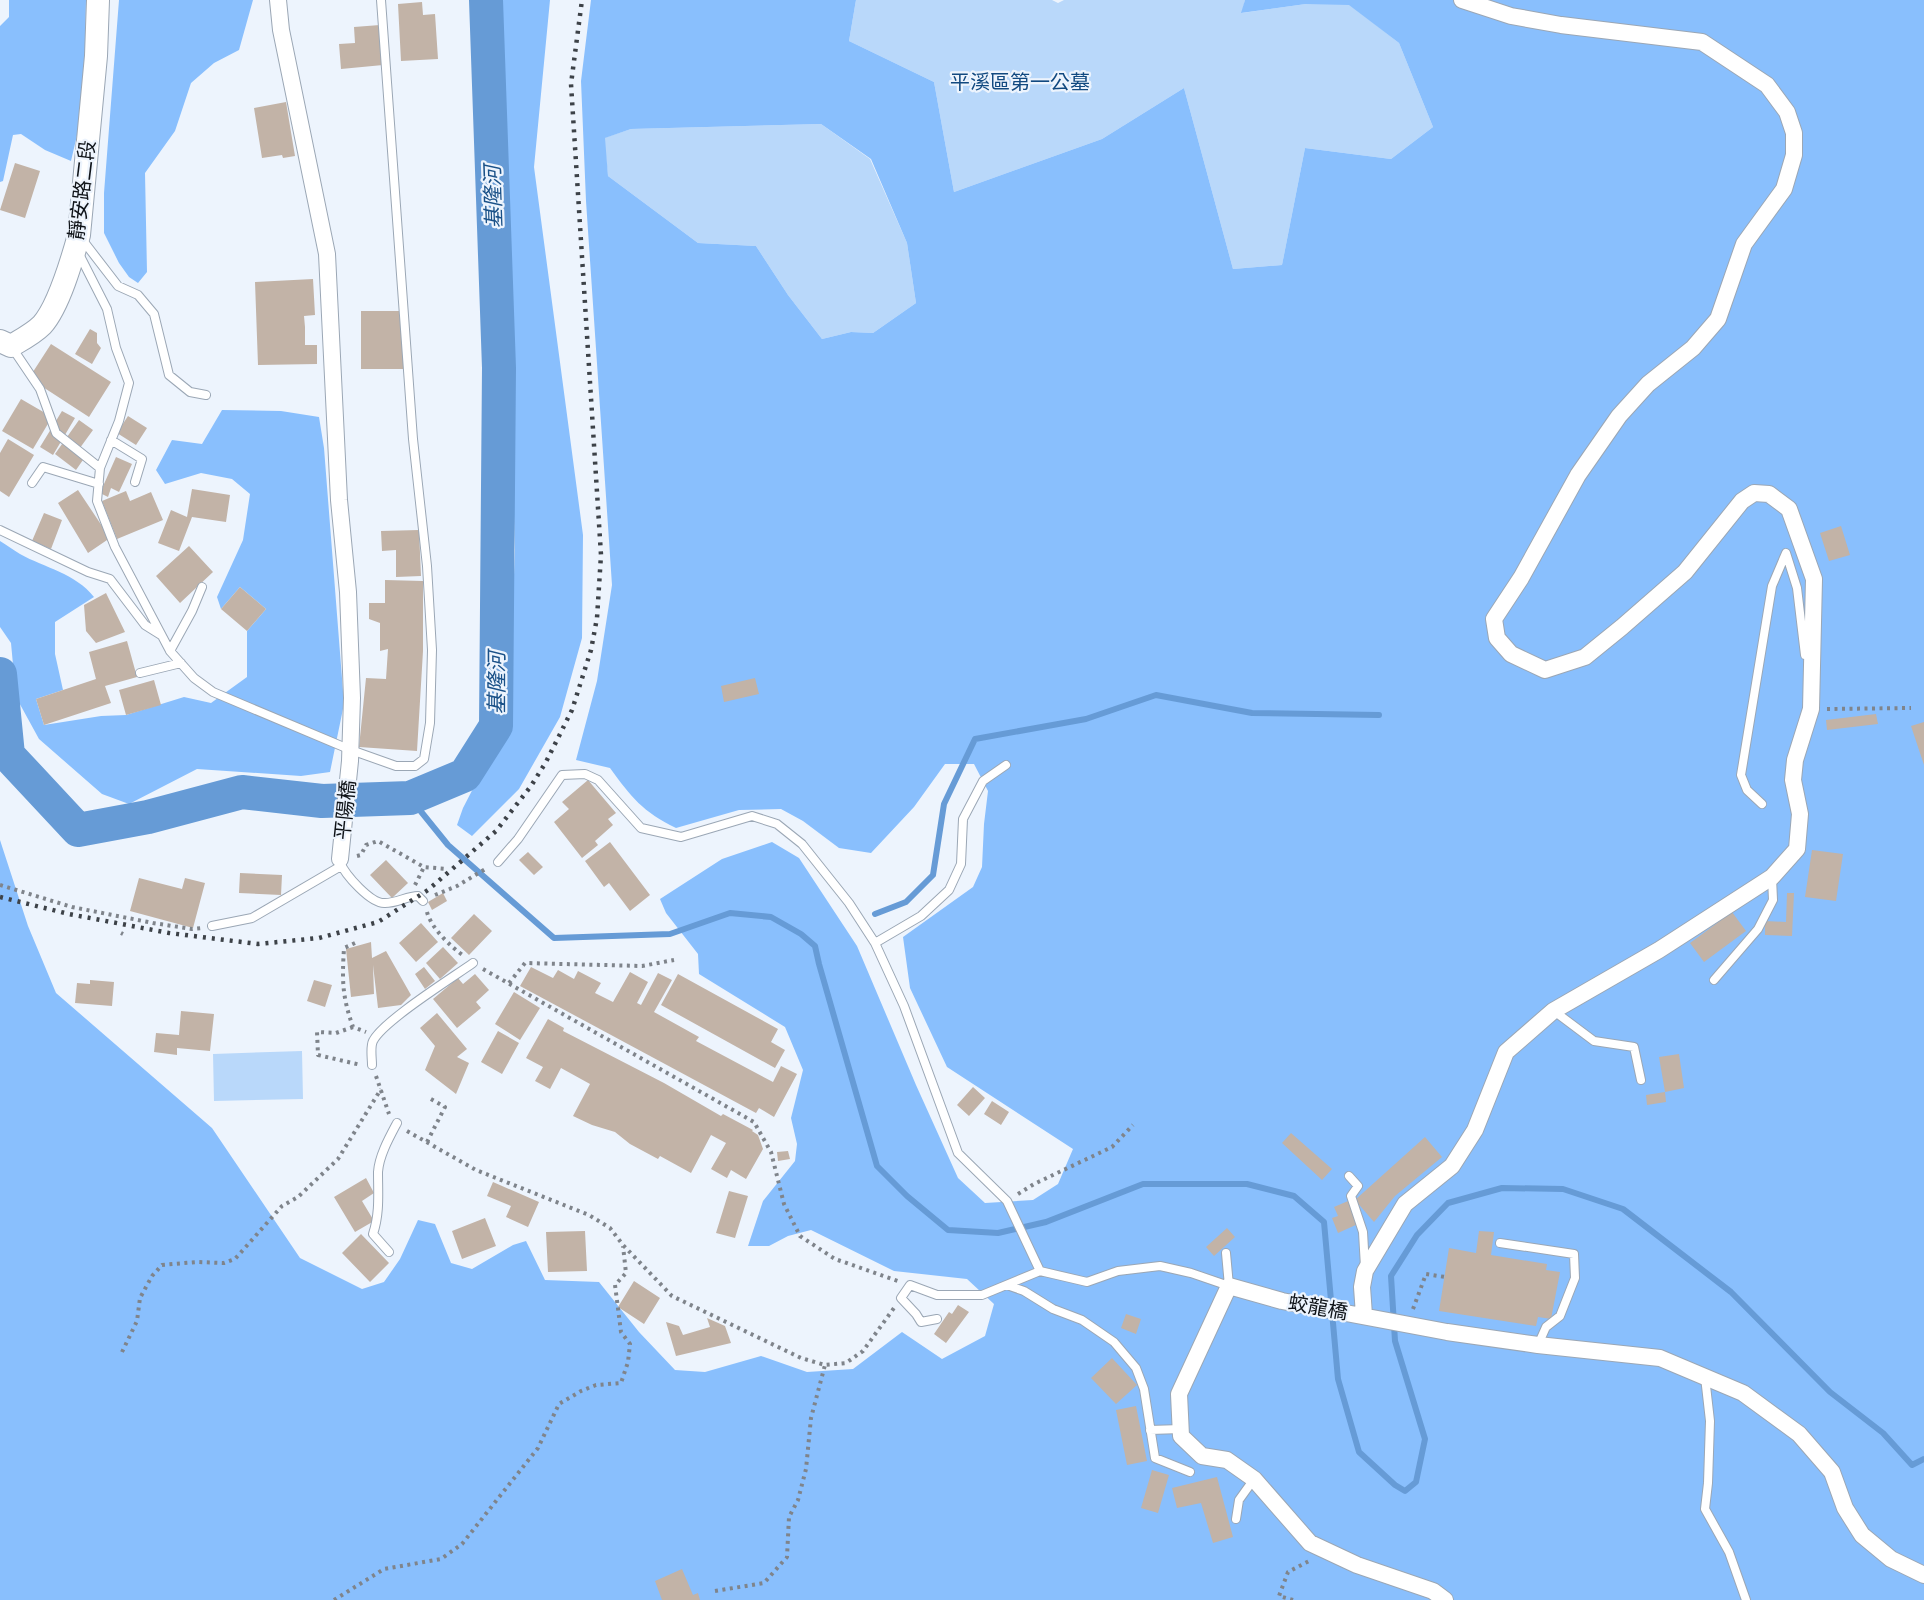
<svg xmlns="http://www.w3.org/2000/svg" width="1924" height="1600" viewBox="0 0 1924 1600" font-family="Arial,'Noto Sans TC',sans-serif">
<style>
.green{fill:#b9d8fa}
.forest{fill:#89bffd;fill-rule:evenodd}
.lines{fill:none;stroke-linecap:round;stroke-linejoin:round}
.stream{stroke:#669bd6;stroke-width:6}
.river{stroke:#669bd6;stroke-width:34}
.building{fill:#c2b3a7}
.service-casing{stroke:#9ba7b5;stroke-width:10}
.minor-casing{stroke:#9ba7b5;stroke-width:18}
.secondary-casing{stroke:#9ba7b5;stroke-width:24}
.path{stroke:#7f848b;stroke-width:4;stroke-dasharray:3 4.5;stroke-linecap:butt}
.service{stroke:#fff;stroke-width:8}
.minor{stroke:#fff;stroke-width:16}
.secondary{stroke:#fff;stroke-width:22}
.rail{stroke:#3d4248;stroke-width:4.5;stroke-dasharray:3 6;stroke-linecap:butt}
.labels{text-anchor:middle;dominant-baseline:central;stroke-width:4.5;stroke-linejoin:round;paint-order:stroke}
.park-label{font-size:20px;fill:#114980;stroke:#edf4fd}
.street-label{font-size:20px;fill:#0f1318;stroke:#edf4fd}
.water-label{font-size:21px;font-style:italic;fill:#1a5188;stroke:#edf4fd}
</style>
<rect width="100%" height="100%" fill="#edf4fd"/>
<!-- green -->
<path class="green" d="M856,0H1052L1058,3L1064,0H1245L1242,13L1306,4H1349L1399,43L1433,127L1391,159L1305,148L1282,265L1233,269L1184,88L1102,139L954,192L934,82L849,41Z
M821,124L870,159L907,243L916,303L873,333L851,332L822,339L788,295L756,246L698,243L608,176L604,138L631,129Z
M302,1051L303,1099L214,1101L213,1054Z"/>
<!-- forest -->
<path class="forest" d="M9,0H86L84,105L71,161L45,150L21,134L13,135L3,181L0,182V26L9,17Z
M119,0H253L239,50L214,63L191,83L175,131L145,173L147,272L138,283L129,277L119,263L104,233V193Z
M497,0H550L534,167L583,535L582,638L560,717L519,789L472,836L457,825L463,808L508,721L515,550L506,233Z
M591,0H856L849,41L934,82L954,192L1102,139L1184,88L1233,269L1282,265L1305,148L1391,159L1433,127L1399,43L1349,5L1306,4L1241,13L1245,0H1924V1600H0V840L28,926L56,993L212,1128L300,1258L362,1289L384,1282L400,1259L418,1220L435,1224L451,1263L472,1269L513,1245L526,1241L545,1280L599,1282L639,1332L675,1370L705,1372L761,1356L807,1372L853,1369L902,1332L942,1359L985,1336L994,1304L967,1279L894,1271L811,1230L788,1236L769,1246H748L763,1201L795,1161L797,1144L791,1118L803,1070L785,1027L699,974L698,954L666,913L660,899L722,859L772,842L799,858L857,946L916,1085L958,1178L985,1203L1033,1200L1058,1184L1073,1149L947,1067L910,988L903,937L973,887L982,867L984,824L988,791L974,764H945L914,807L871,853L839,848L803,821L781,809L739,810L676,828C643,812 631,797 610,768L576,760L597,681L612,585L586,201L581,81ZM821,124L871,159L907,243L916,303L873,333L851,332L822,339L788,295L756,246L698,243L608,176L605,138L631,129Z
M222,410L281,411L319,417L324,448L344,704L330,772L301,776L197,769L129,804L102,794L39,739L16,697L11,643L0,627V541C7,545 13,550 20,554C45,568 75,573 94,597L55,622V654L63,690L36,699L44,725L101,716L126,715L184,697L211,703L247,677V631L266,609L240,587L221,609L217,597L243,540L250,494L232,479L201,473L165,484L156,470L172,440L202,444Z"/>
<g class="lines">
<!-- stream -->
<path class="stream" d="M410,798L448,845L554,938L670,934L730,913L771,917L801,934L815,946L819,964L877,1166L907,1196L948,1230L998,1233L1046,1222L1143,1184H1247L1294,1196L1324,1222L1338,1379L1359,1452L1395,1485L1405,1491L1416,1482L1425,1439L1395,1341L1391,1276L1417,1235L1448,1203L1502,1188L1563,1189L1623,1209L1731,1292L1830,1392L1883,1433L1912,1465L1924,1459
M875,914L906,902L933,875L944,804L975,739L1086,719L1156,695L1252,713L1379,715"/>
<!-- river -->
<path class="river" d="M0,674L8,755L78,830L148,817L242,792L322,801L410,798L465,775L496,726L499,368L486,0"/>
</g>
<!-- building -->
<path class="building" d="M422,2L423,15L435,14L438,59L401,61L398,4Z
M380,25L383,65L341,69L339,44L355,43L354,27Z
M286,102L295,156L283,158L282,155L262,158L254,108Z
M15,163L40,171L25,218L0,210Z
M313,279L315,315L304,316L305,327V345H317V364L258,365L255,282Z
M361,311H403V369H361Z
M90,329L97,333V343L101,348L92,364L75,354Z
M51,344L111,382L89,417L29,378Z
M21,399L52,417L33,449L2,431Z
M62,411L75,418L53,455L40,447Z
M128,416L147,428L136,445L117,433Z
M79,420L93,430L77,452L85,457L76,470L55,454Z
M8,439L34,455L9,497L0,491V453Z
M116,457L132,464L119,492L111,488L108,497L100,493Z
M192,489L230,495L226,522L192,517L179,551L158,543L171,510L187,517Z
M78,490L110,538L88,553L58,503Z
M126,491L130,501L151,492L163,520L117,539L102,501Z
M44,513L62,520L51,549L32,541Z
M1841,526L1850,555L1829,561L1820,533Z
M419,530L421,576L396,577V550L382,551L381,531Z
M189,546L213,572L180,603L156,576Z
M385,580L423,581V651L417,751L359,747L366,678L386,679L388,649L380,651V623L369,619V603H385Z
M240,587L266,609L247,631L221,609Z
M106,593L125,632L96,643L86,631L84,605Z
M127,641L137,677L105,686L111,703L44,725L36,699L96,679L89,652Z
M755,678L759,694L724,702L721,686Z
M154,680L161,705L126,715L119,690Z
M1876,714L1878,724L1827,730L1826,720Z
M1924,722V765L1911,726Z
M588,780L616,813L608,819L613,825L595,841L598,845L582,858L554,822L569,809L562,802Z
M610,842L650,895L630,911L609,883L604,887L585,861Z
M1812,850L1843,854L1836,901L1805,897Z
M528,852L543,867L534,875L519,860Z
M386,860L408,883L392,898L370,875Z
M240,873L282,875L281,895L239,893Z
M139,878L182,889L185,878L205,883L193,928L130,911Z
M443,893L447,901L432,910L428,902Z
M1787,893H1794L1792,936L1765,935V921L1786,922Z
M1732,912L1746,931L1704,962L1690,943Z
M474,914L492,931L469,955L451,938Z
M421,923L438,942L416,962L399,943Z
M371,942L372,958L386,951L411,995L401,1005L378,1008L373,965L374,994L351,997L346,949Z
M443,947L458,963L440,979L426,963Z
M424,967L435,981L425,989L415,974Z
M531,967L553,978L558,970L574,979L578,971L601,983L595,993L613,1002L630,972L648,982L637,1003L641,1005L658,973L672,980L654,1012L699,1037L696,1041L773,1082L781,1066L797,1074L774,1117L759,1108L756,1113L520,986Z
M475,974L489,990L476,1002L481,1008L457,1028L433,999L458,978L463,984Z
M678,974L778,1029L771,1042L785,1050L775,1068L661,1005Z
M90,980L114,982L112,1006L75,1003L77,983L90,984Z
M314,980L332,985L325,1007L307,1001Z
M514,992L540,1008L520,1040L495,1024Z
M181,1011L214,1014L210,1051L177,1048V1055L154,1052L156,1033L179,1035Z
M437,1013L467,1049L457,1057L469,1063L456,1094L425,1070L435,1046L420,1028Z
M548,1019L564,1028L563,1031L664,1083L721,1116L723,1114L753,1130L752,1131L758,1135L763,1149L746,1179L731,1170L727,1178L711,1169L726,1143L711,1135L691,1173L660,1156L658,1159L630,1144L615,1132L592,1125L573,1116L590,1084L561,1068L550,1089L535,1081L543,1067L526,1058Z
M498,1031L519,1043L502,1074L481,1062Z
M1679,1054L1684,1088L1665,1092L1659,1057Z
M973,1087L985,1098L969,1116L957,1105Z
M1665,1092L1666,1102L1647,1105L1646,1095Z
M992,1101L1009,1112L1001,1125L984,1114Z
M1291,1133L1332,1169L1322,1180L1282,1143Z
M1425,1137L1442,1157L1395,1196L1374,1222L1355,1200Z
M788,1151L790,1159L778,1161L777,1152Z
M366,1178L374,1193L362,1201L374,1221L355,1232L334,1197Z
M493,1182L539,1202L528,1227L506,1217L511,1206L487,1196Z
M729,1191L748,1196L735,1238L716,1233Z
M1348,1201L1358,1224L1338,1233L1332,1218L1338,1216L1334,1207Z
M485,1218L496,1246L462,1259L452,1231Z
M1227,1228L1235,1237L1214,1256L1206,1247Z
M585,1231L587,1271L548,1272L546,1232Z
M1479,1231L1494,1232L1491,1255L1547,1264L1546,1270L1560,1272L1551,1319L1538,1317L1536,1326L1439,1311L1449,1248L1476,1253Z
M361,1234L389,1263L370,1282L342,1253Z
M634,1281L660,1298L644,1324L618,1307Z
M958,1305L969,1312L946,1343L934,1334L949,1312L952,1314Z
M1126,1314L1141,1319L1136,1334L1121,1328Z
M707,1318L725,1326L731,1343L676,1356L666,1322L679,1326L683,1335L710,1327Z
M1112,1358L1137,1385L1116,1404L1091,1378Z
M1136,1406L1147,1461L1127,1465L1116,1410Z
M1152,1470L1169,1475L1158,1513L1141,1508Z
M1217,1477L1233,1537L1213,1543L1201,1503L1177,1508L1172,1488Z
M682,1569L693,1595L698,1593L700,1600H662L655,1581Z"/>
<g class="lines">
<defs>
<path id="service" d="M81,238L118,286L138,295L154,314L169,375L190,392L206,395
M79,254L107,309L116,348L129,383L119,421L100,468L97,501L115,547L170,651L194,678L213,692L351,750L396,766H415L424,759L430,723L432,650L427,566L413,439L381,0
M11,346L40,389L56,433L100,468
M111,440L142,459L135,482
M32,483L43,467L99,484
M0,530L88,572L110,579L145,625L161,635
M170,651L192,611L202,587
M140,673L181,663
M1762,804L1747,790L1741,775L1772,586L1786,553L1797,588L1805,655
M340,862C345,875 371,904 385,903C397,903 407,896 418,896L423,901
M498,862L518,839L562,775L585,774L598,780L641,828L681,837L752,816L777,824L802,844L849,903L875,943L904,1006L958,1153L1007,1201L1040,1271
M212,926L252,918L341,866
M875,943L921,916L949,890L961,864L963,819L983,781L1006,765
M1714,980L1758,929L1773,900L1772,878
M1554,1011L1594,1041L1634,1047L1641,1080
M372,1065C372,1058 370,1047 373,1041C383,1021 452,978 473,963
M1349,1176L1358,1186L1351,1196L1363,1232L1365,1267
M1500,1243L1574,1254L1575,1278L1560,1316L1546,1327L1538,1345
M389,1252L373,1234C380,1213 378,1193 378,1172C379,1156 389,1138 397,1123
M1007,1285L1024,1291L1053,1309L1082,1320L1114,1342L1136,1368L1144,1389L1155,1458L1190,1472
M937,1319L921,1322L916,1314L901,1298L910,1285L937,1295H982L1040,1271L1087,1282L1118,1271L1160,1266L1191,1273L1229,1286L1226,1253
M1705,1377L1710,1421L1708,1483L1705,1509L1729,1552L1746,1600
M1150,1430L1181,1429
M1236,1519L1239,1500L1254,1479"/>
<path id="minor" d="M278,0L281,30L327,254L339,500L348,592L352,698L350,761L340,859
M1364,1315L1362,1287L1365,1271L1405,1204L1452,1166L1475,1130L1506,1052L1553,1011L1659,950L1772,877L1797,849L1800,814L1793,780L1795,760L1811,709L1814,579L1789,509L1769,494L1754,493L1742,501L1685,572L1622,627L1585,657L1545,670L1511,654L1497,638L1494,619L1521,578L1578,475L1619,416L1648,384L1693,348L1718,319L1744,244L1784,189L1794,155V133L1787,112L1767,85L1702,42L1561,25L1511,16L1462,0
M1445,1600L1433,1591L1357,1565L1310,1543L1254,1479L1227,1460L1202,1456L1181,1436L1179,1394L1229,1286L1282,1301L1447,1332L1538,1345L1660,1358L1743,1393L1799,1434L1832,1472L1845,1508L1862,1535L1891,1559L1924,1575"/>
<path id="secondary" d="M0,341L11,346C21,340 33,334 42,325C59,306 72,260 79,235L96,56L98,0"/>
</defs>
<!-- service casing -->
<use href="#service" class="service-casing"/>
<!-- minor casing -->
<use href="#minor" class="minor-casing"/>
<!-- secondary casing -->
<use href="#secondary" class="secondary-casing"/>
<!-- path -->
<path class="path" d="M1827,709L1911,708
M357,856L361,855L366,845L378,841L424,867L448,869
M0,885L72,907L153,923L192,929L202,928
M415,885L424,867
M435,895L457,886L487,868
M427,912C431,928 451,947 464,956
M121,933L123,934
M355,943L344,948C342,980 342,996 353,1027L366,1032
M483,969L754,1122L771,1152L784,1204L800,1236L835,1259L898,1281
M509,983L525,963L642,966L674,960
M353,1027L336,1033L317,1032L318,1055L361,1065
M376,1076L389,1114
M407,1131L476,1170L589,1215L610,1228L623,1245L672,1296L801,1358L825,1365L846,1363L863,1351L894,1308
M427,1142L445,1107L429,1098
M1018,1194L1034,1184L1112,1147L1133,1125
M1413,1309L1426,1274L1445,1277
M122,1352L137,1321L140,1298L152,1276L162,1265L197,1262L224,1263L235,1259L282,1206L298,1197L338,1159L381,1089
M715,1591L764,1583L787,1557L789,1517L798,1500L806,1469L811,1418L825,1365
M334,1600L384,1569L441,1559L462,1544L538,1448L559,1404L581,1391L596,1385L621,1383L628,1362L630,1344L621,1332L615,1285L626,1273L623,1246
M1293,1600L1279,1596L1288,1572L1309,1561"/>
<!-- service -->
<use href="#service" class="service"/>
<!-- minor -->
<use href="#minor" class="minor"/>
<!-- secondary -->
<use href="#secondary" class="secondary"/>
<!-- rail -->
<path class="rail" d="M0,897L69,914L169,933L258,944L319,938L378,922L428,890L496,831L531,786L546,762L572,710L591,650L597,618L601,555L571,84L582,0"/>
</g>
<g class="labels">
<!-- park labels -->
<g class="park-label">
<text x="1020" y="82">平溪區第一公墓</text>
</g>
<!-- street labels -->
<g class="street-label">
<text transform="translate(82 190) rotate(-83)">靜安路二段</text>
<text transform="translate(345 810) rotate(-84)">平陽橋</text>
<text transform="translate(1318 1307) rotate(10)">蛟龍橋</text>
</g>
<!-- water labels -->
<g class="water-label">
<text transform="translate(493 197) rotate(-92)">基隆河</text>
<text transform="translate(496 683) rotate(-90)">基隆河</text>
</g>
</g>
</svg>
